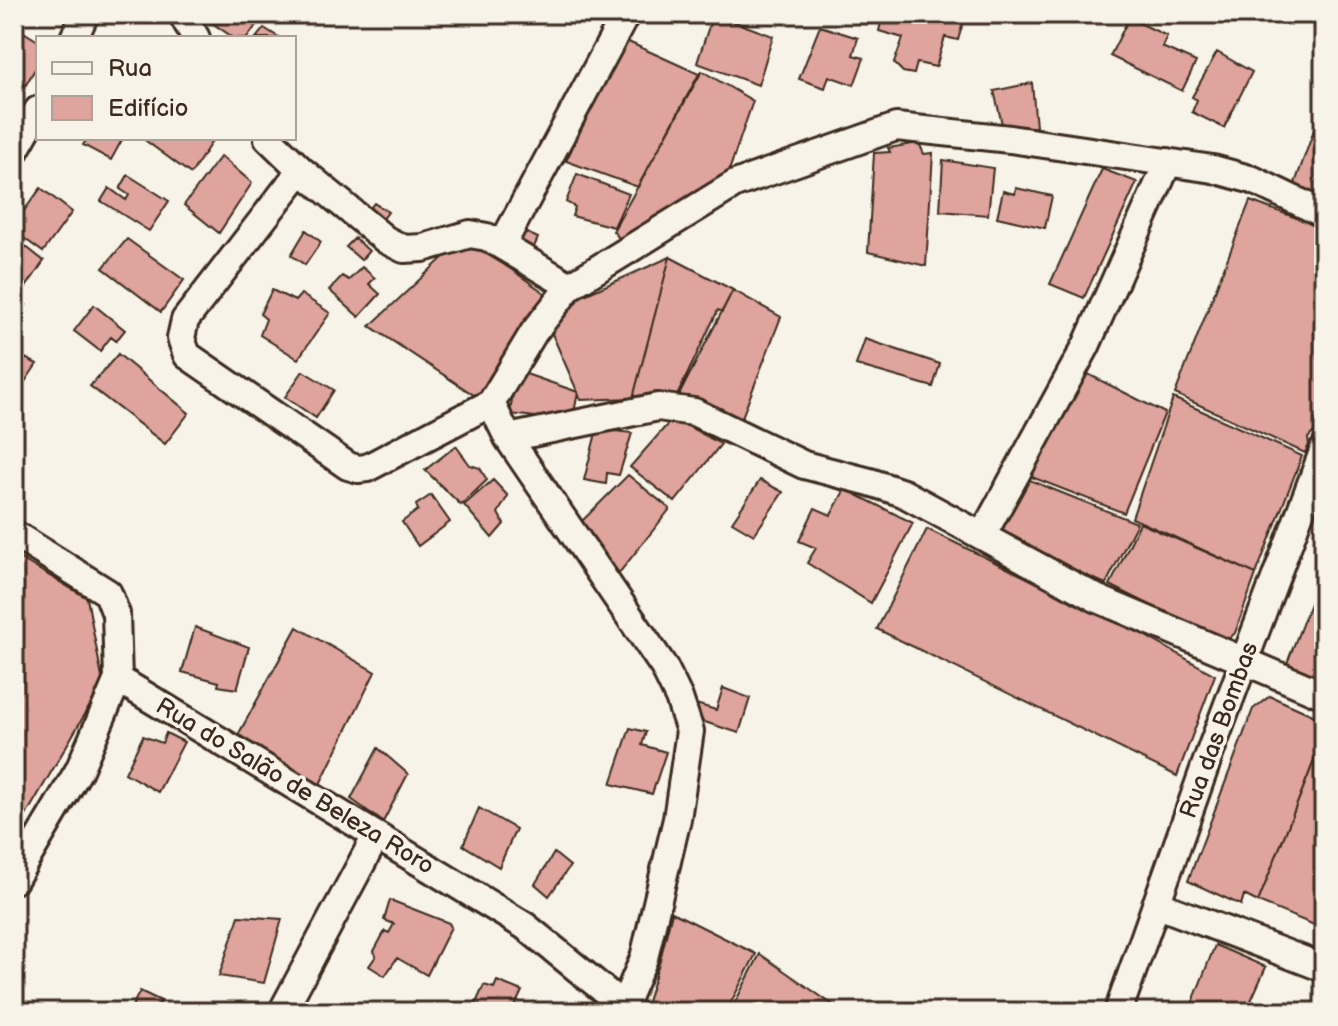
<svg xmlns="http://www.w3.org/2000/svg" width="1338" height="1026" viewBox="0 0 1338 1026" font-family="'Balsamiq Sans',sans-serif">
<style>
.building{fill:#dea49d;stroke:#3b2a1e;stroke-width:2}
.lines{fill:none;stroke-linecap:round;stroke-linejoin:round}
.minor-casing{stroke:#3b2a1e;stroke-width:32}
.minor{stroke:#f7f3e8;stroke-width:26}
.labels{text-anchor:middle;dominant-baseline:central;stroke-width:7;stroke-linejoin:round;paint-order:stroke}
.street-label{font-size:24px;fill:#3b2a1e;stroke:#f7f3e8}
</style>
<rect width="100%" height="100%" fill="#f7f3e8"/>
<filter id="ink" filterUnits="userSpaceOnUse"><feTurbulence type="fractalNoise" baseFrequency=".0125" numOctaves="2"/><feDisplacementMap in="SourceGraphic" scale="16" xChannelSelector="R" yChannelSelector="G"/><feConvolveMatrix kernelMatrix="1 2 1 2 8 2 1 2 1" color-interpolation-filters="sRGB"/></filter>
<g filter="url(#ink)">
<!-- building -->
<path class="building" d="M204,14H264L247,38H234L202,16Z
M713,14L773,36L758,85L697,63Z
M883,14H954L951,22L963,23L958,40L945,37L936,67L917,63L914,74L903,72L894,63L903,38L879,31Z
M1129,18L1167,36L1162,47L1196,62L1182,91L1110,56Z
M14,26L38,41V64L14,105Z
M820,26L858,38L853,55L864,58L854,85L829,76L825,88L799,79Z
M264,28L280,38H256Z
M624,40L699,74L638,187L566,161Z
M1217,52L1252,72L1224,128L1192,112L1197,100L1192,97Z
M702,71L753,101L729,171L626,246L613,231Z
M1032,83L1036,127L1003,128L994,91Z
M1320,113L1324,116V200L1293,189Z
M88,138H123L111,160L83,145Z
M142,138H214L191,174Z
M919,143L924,154L933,153L926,266L868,252L874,153L890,152L888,148Z
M221,156L252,183L219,233L184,205Z
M943,160L993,168L988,215L940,211Z
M1102,169L1137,182L1084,298L1050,284Z
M577,174L629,194L614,227L572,216L575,207L566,202Z
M128,175L169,201L149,231L101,201L109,188L126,200L129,195L120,189Z
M41,188L72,212L43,252L14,231V224Z
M1016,188L1052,196L1045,228L997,217L1003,191L1015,194Z
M1250,201L1324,228V399L1322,414L1316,420L1317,429L1308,438L1309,445L1305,453L1175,394Z
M374,203L388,212L380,223L368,211Z
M516,228L538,238L531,254L508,243Z
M306,230L321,242L305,265L291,255Z
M465,237L549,296L480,399L370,326Z
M355,238L369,251L361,260L346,247Z
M127,239L184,280L161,312L103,268Z
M20,242L44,261L22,293L14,287V251Z
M670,257L733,290L722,312L718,310L676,398H633Z
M670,257L633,398L581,400L549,327L564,304Z
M362,267L375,278L369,284L380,294L359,317L329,290L342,276L349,280Z
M272,290L295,301L301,294L330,313L298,359L260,335L266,319L260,314Z
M733,290L781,317L739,425L677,399Z
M14,299L26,305L15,323H14Z
M94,305L125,330L116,341L111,337L100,351L74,331Z
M865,339L940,364L933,387L856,365Z
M118,354L189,413L165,444L90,386Z
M23,357L37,364L22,386L14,382V371Z
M1078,369L1165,413L1124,513L1024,474Z
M303,371L334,390L316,418L285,397Z
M523,373L578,392L574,413L559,420L510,414L514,384Z
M1173,398L1302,456L1256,574L1132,518Z
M673,418L721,444L675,502L630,467Z
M597,429L632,433L619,475L607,473L606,484L584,480Z
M456,446L470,465L480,468L487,480L461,505L425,470Z
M628,475L670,509L619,573L582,521Z
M1022,477L1137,523L1106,584L1004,540L999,525Z
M493,480L508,496L498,513L504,524L492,538L464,505Z
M760,480L783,492L754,535L732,522Z
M845,489L913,523L871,603L807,563L816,548L799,541L815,508L831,515Z
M431,495L450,522L418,546L402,522L418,510L416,505Z
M1140,523L1256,574L1235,633L1228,640L1218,639L1110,585Z
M927,529L1142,634L1215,675L1177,776L877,629Z
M14,555L87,598L103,683L14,836Z
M1324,567V681L1286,666Z
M195,627L249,647L237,689L218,686L219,682L182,672Z
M297,627L375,672L319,786L237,737Z
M723,688L750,698L739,733L692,718L696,704L716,710Z
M1270,696L1324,720V736L1258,902L1244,895L1241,905L1188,881L1253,709Z
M630,728L646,732L642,745L666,752L652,794L611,784Z
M166,733L184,742L158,792L125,773L143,736L162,743Z
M378,748L408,774L383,822L351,799Z
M1315,758L1324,762V929L1258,902Z
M479,808L516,829L499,867L463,845Z
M554,853L570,866L549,896L535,884Z
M390,900L449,923L451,927L427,975L397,958L385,976L369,966L376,956L374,951L385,931L389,933L394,924L384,920Z
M672,912L756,954L726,1012H649L645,1008L660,960Z
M239,916L282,919L264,983L219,976Z
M1215,945L1266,967L1246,1012H1189Z
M760,954L836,1007L833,1012H730Z
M497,981L522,991L512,1012H472L484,985L494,988Z
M140,991L161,1001L156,1012H129Z"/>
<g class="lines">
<defs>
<path id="minor" d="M182,14L196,38
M74,38L85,14
M268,138L301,170L386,240L404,249L423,248L470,234L487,237L570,286
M14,152L38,110
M301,170L185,320L181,338L187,355L348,466L358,469L367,468L491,403
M502,245L626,14
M508,438L658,407L694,412L804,465L870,482L903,493L1096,598L1324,695
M14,534L108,593L116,614L118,679L525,926L631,1012
M982,536L1086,346L1168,162
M14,880L79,770L118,679
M1156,904L1324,968
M282,1012L375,838
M621,1012L644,958L677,819L690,731L679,698L664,667L508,438L491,403L534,332L570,286L735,184L896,127L1010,139L1213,169L1253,180L1324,214
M1118,1012L1213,744L1324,449"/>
</defs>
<!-- minor casing -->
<use href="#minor" class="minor-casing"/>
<!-- minor -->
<use href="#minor" class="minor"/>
</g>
</g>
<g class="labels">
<!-- street labels -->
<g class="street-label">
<text transform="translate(1219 730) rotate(-70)">Rua das Bombas</text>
<text transform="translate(295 786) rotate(31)">Rua do Salão de Beleza Roro</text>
</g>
</g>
<!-- margin -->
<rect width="1338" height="1026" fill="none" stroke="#f7f3e8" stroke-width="48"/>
<rect x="24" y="24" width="1290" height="978" fill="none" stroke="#3b2a1e" stroke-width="3" filter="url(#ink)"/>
<!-- legend -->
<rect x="36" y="36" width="260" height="104" fill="#f7f3e8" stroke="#aca397" stroke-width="2"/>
<rect x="52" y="62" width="40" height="12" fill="#f7f3e8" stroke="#aca397" stroke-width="2"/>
<text x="108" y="76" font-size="24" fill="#3b2a1e">Rua</text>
<rect x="52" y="96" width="40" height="24" fill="#dea49d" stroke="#aca397" stroke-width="2"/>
<text x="108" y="116" font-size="24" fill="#3b2a1e">Edifício</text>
</svg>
